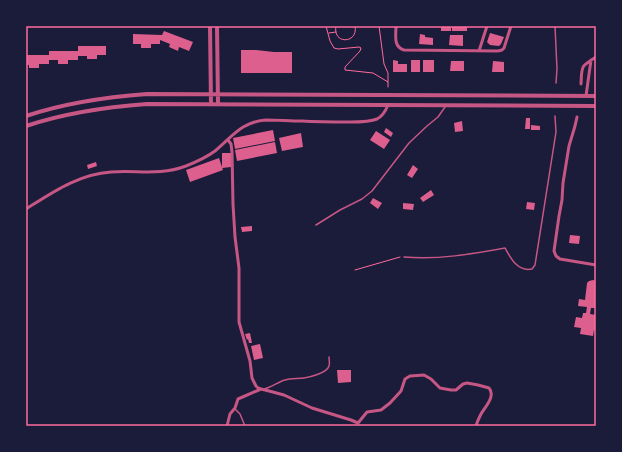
<svg xmlns="http://www.w3.org/2000/svg" width="622" height="452" viewBox="0 0 622 452" font-family="'Source Serif 4',serif">
<style>
.building{fill:#dd5f8e}
.lines{fill:none;stroke-linecap:round;stroke-linejoin:round}
.path{stroke:#ff6b9d;stroke-width:1}
.service{stroke:#c65784;stroke-width:1.5}
.minor{stroke:#c65784;stroke-width:3}
.tertiary{stroke:#c65784;stroke-width:4}
.neatline{fill:none;stroke:#ff6b9d;stroke-width:1.5}
</style>
<rect width="100%" height="100%" fill="#1b1b3a"/>
<!-- building -->
<path class="building" d="M441,26H451V31H441Z
M452,26H467V31H452Z
M164,31L193,42L189,51L179,47L178,51L169,47L170,44L160,40V44H151V48H141V44H133V34L162,35Z
M490,33L504,37L501,44L499,46L490,45L487,42Z
M420,34L425,35V37L433,38V45L419,44Z
M450,35H463V46L449,45Z
M78,46H106V55H97V59H87V56H78V60H68V64H58V60H49V64H39V68H29V65H26V55H49V51H78Z
M241,50H256L274,52H292V73H241Z
M393,60L398,61V64H407V72H393Z
M411,60H420V72H411Z
M423,60H434V72H423Z
M451,61H464V71H450Z
M493,61L504,62V72H492Z
M526,118H530V129H525Z
M462,121L463,131L455,132L454,123Z
M531,125L540,126V130H531Z
M386,128L393,133L391,137L384,132Z
M273,130L275,141L235,149L233,138Z
M376,131L390,140L384,149L370,140Z
M301,133L303,147L282,151L279,138Z
M275,142L277,153L237,161L235,150Z
M222,153H231V167L222,168Z
M219,158L223,170L190,182L186,170Z
M96,162L97,166L88,169L87,165Z
M413,165L418,169L412,178L407,175Z
M431,190L434,195L423,202L420,198Z
M373,198L382,203L378,209L370,203Z
M527,202L535,203L534,210L526,209Z
M403,203L414,204L413,210L403,209Z
M252,226V231L242,232L241,227Z
M570,235L580,236L579,244L569,243Z
M593,280L596,281V308H591L590,314L596,315V330H594L593,336L580,334L581,328L574,327L576,317L582,318L583,313H586L587,307L578,306L579,299L585,300L587,283L589,281Z
M250,333L252,343H249L248,339L247,340L245,334Z
M260,344L263,358L254,360L251,346Z
M337,370H351V382L338,383Z"/>
<g class="lines">
<!-- path -->
<path class="path" d="M326,26L330,41L334,48L338,49L359,47L361,48L360,51L345,67V70L373,73L388,82
M336,26C332,45 359,44 355,26
M379,26L384,64L388,73V87
M329,33L336,32
M355,270L400,257"/>
<!-- service -->
<path class="service" d="M555,26L557,69L556,83
M316,225L340,210L362,199L372,191L409,143L427,126L438,117L445,107
M404,257C438,260 472,254 505,248C511,259 518,272 532,269L535,265L556,132L555,116
M264,389C272,387 278,382 285,380C291,378 298,379 304,378C310,377 327,373 329,366C330,364 329,360 329,357
M235,409L240,414L245,426"/>
<!-- minor -->
<path class="minor" d="M396,26C396,35 393,47 404,50L498,51L502,50L504,48L511,26
M479,51L487,26
M581,84C582,66 580,67 596,57
M586,96L591,60
M577,117L575,126L569,146L563,183L562,200L559,216L554,251L556,256L560,259L596,265
M228,140L231,144L232,152L233,204L235,237L239,268V322L250,361L252,378L256,386L258,388L261,389
M26,209C53,192 79,174 111,172C138,170 159,176 186,166C196,162 207,157 215,151C233,136 241,122 266,120C278,120 290,121 302,121C318,122 334,122 350,122C359,122 370,122 377,119C383,116 386,110 388,105
M227,426L230,414L235,408L238,399L261,389L269,391L284,395L312,408L351,420L358,423L367,412L381,410L390,403L401,391L405,379L410,376L424,375L431,379L440,388L451,390H456L463,384L467,383L478,385L489,388C496,396 485,407 481,414C479,418 477,422 476,426"/>
<!-- tertiary -->
<path class="tertiary" d="M210,26L211,104
M217,26L218,104
M26,116C65,103 106,97 147,94L596,96
M26,126C65,113 106,107 147,104L596,106"/>
</g>
<!-- border -->
<rect width="622" height="452" fill="none" stroke="#1b1b3a" stroke-width="54"/>
<rect x="27" y="27" width="568" height="398" class="neatline"/>
</svg>
